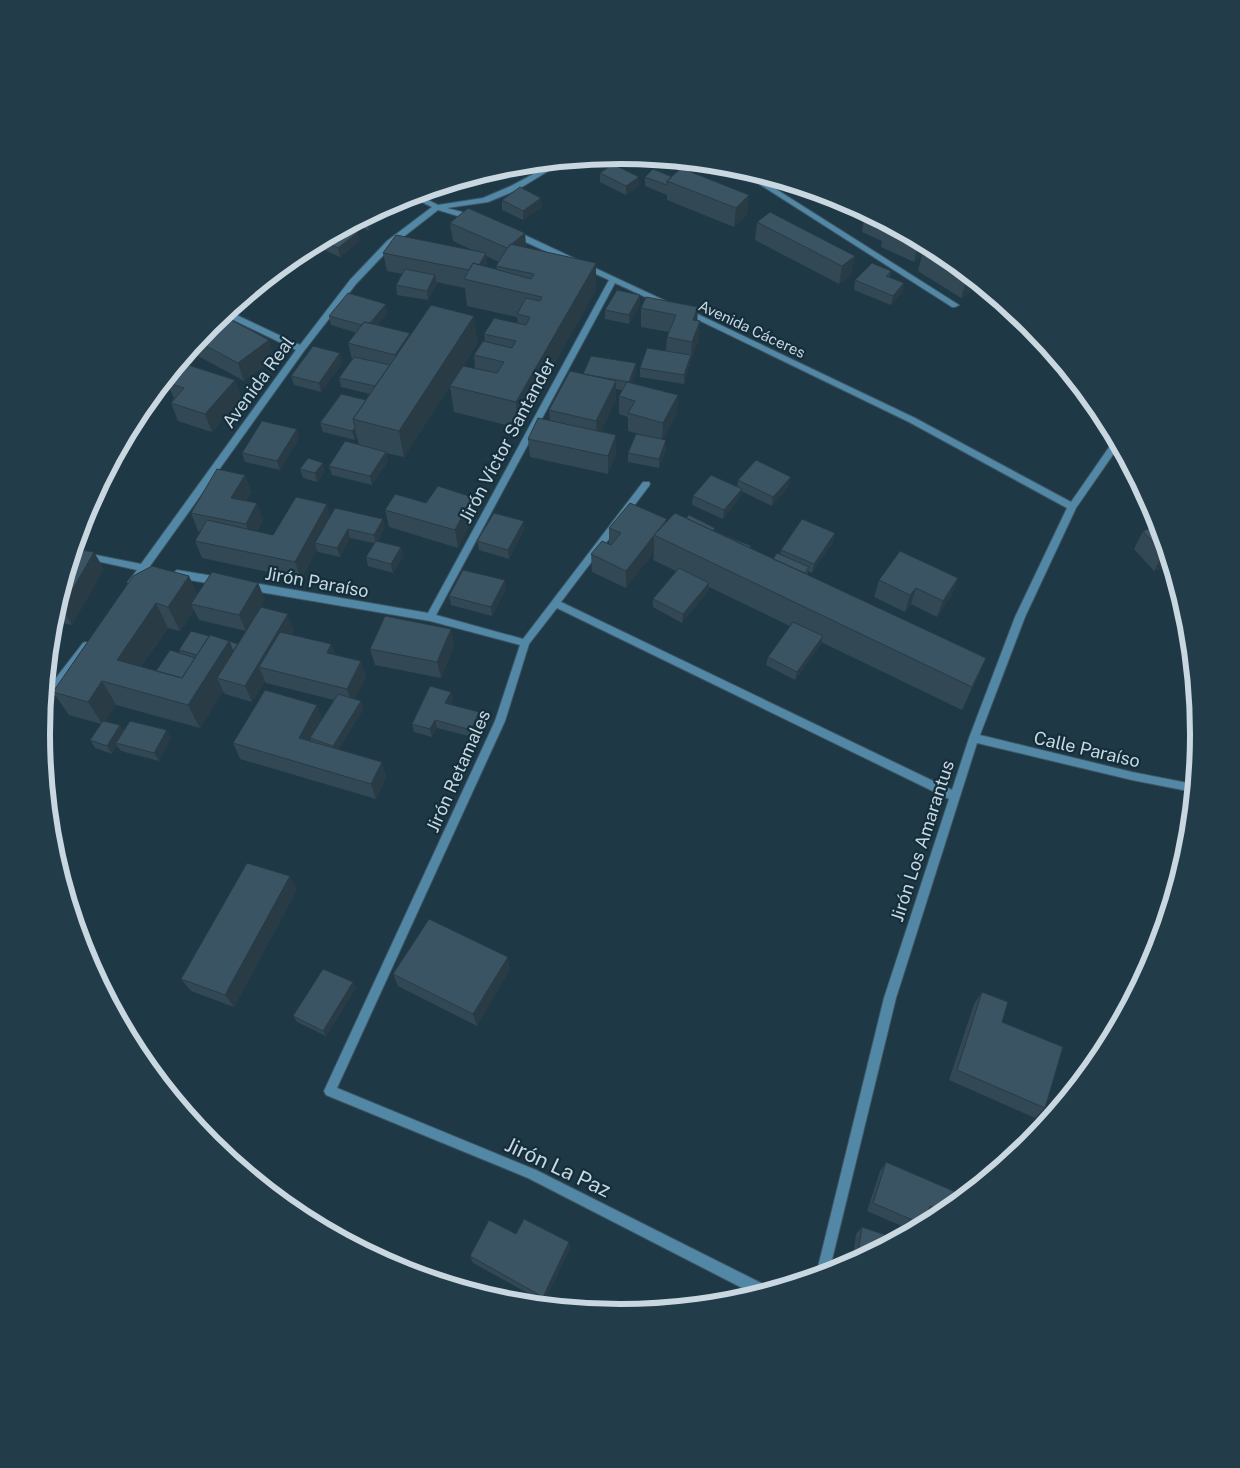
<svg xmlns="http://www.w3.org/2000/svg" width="1240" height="1468" viewBox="0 0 1240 1468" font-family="'Public Sans',sans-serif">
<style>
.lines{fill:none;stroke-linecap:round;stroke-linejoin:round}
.minor-casing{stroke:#3d5562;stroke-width:2}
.minor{fill:#5287a5;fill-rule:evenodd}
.wall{fill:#324855;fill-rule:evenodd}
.shaded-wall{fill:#293b45}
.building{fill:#3a5463;stroke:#293b45}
.labels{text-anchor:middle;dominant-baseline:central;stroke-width:4.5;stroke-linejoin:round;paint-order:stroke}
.far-street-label{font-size:15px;fill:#c8d7e0;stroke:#142e3c}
.street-label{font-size:18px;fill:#c8d7e0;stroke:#142e3c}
.near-street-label{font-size:21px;fill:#c8d7e0;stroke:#142e3c}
.rim{fill:none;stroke:#c8d7e0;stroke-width:6}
</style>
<rect width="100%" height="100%" fill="#1f3846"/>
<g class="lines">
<defs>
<path id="minor" d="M565,161L517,190L488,202L447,208L477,216V220H471L438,210L393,245L356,284L304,351L150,566L153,569L151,571L145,572L136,585L133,586L128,582L137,570L83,558L81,556L86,553L141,564L296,350L223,315L228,311L300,345L350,280L387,241L432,207L409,196L416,194L438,205L483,198L511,186L556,162Z
M733,166L746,170L959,305L955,307H952L734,168Z
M510,231H516L672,304L671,306H665L615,283L436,615L523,639L643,482H649L650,484L649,486L561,602L952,790L969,738L1015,617L1067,508L909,422L682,312L683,310H689L915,418L1071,502L1114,440L1116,439L1119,446L1076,508L1025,617L980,735L1132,772L1193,784V792L1132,780L977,743L896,998L829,1272L816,1276V1275L884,998L949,799L557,608L529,644L505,721L337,1088L536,1170L769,1287L770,1290L756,1295L528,1178L326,1095L324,1091L495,721L520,645L430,621L248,590L243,586L248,582L428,613L609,280L510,235Z
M177,570L219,577L224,581L219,585L177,578L172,574Z
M86,642L89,643L91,646L89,649L47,704L44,705L45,692L83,643Z"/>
</defs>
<!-- minor casing -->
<use href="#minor" class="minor-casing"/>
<!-- minor -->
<use href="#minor" class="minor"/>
</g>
<!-- wall -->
<path class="wall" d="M707,164L731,166V169L721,174Z
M600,173L639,186L626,195L600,182Z
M645,177H672L749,195L747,214L734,227L667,200V195L645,186Z
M502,200L542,207L523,220L502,210Z
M383,208L369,231L353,223Z
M867,213L930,247L981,285L961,298L918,271L922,255L914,262L881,247L882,241L862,232L865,214Z
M757,222L855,256L851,275L839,284L755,240Z
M450,223L525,233L526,248L596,290L518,428L454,412L450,386L475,368L474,355L485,341L484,334L518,323L517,317L467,306L465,288L436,282L437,284L428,300L397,295L396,285L402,274L387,271L383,253L474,251L453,241ZM486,256L499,262L496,266L497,269L487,267Z
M347,227L360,241L340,257L313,245Z
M891,271L889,277L904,283L902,293L891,305L854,290L855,280Z
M640,295V304L629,324L605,319V310Z
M646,297L697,321L699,340L690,360V364L684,384L640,377V368L666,351L667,337L669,332L641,327V308Z
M387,314L378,325L411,335L478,343L404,457L386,453L388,461L372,485L332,475L329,466L359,445L357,437L355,440L323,432L320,423L366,400L370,394L341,387L339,378L352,359L348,343L357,333L331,325L329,316Z
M211,325L269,340L274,358L244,381L189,351Z
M343,363L321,392L294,385L291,376Z
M636,363V372L632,383L678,395L677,413L663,439L666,449L659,468L628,462V453L646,436L628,431V417L619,414V396L622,390L616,389V399L601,431L616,435V453L608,474L530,457L528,439L550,421L549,410L583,374Z
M235,380L241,398L212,432L178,421L171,403L174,399L168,383Z
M299,438L280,470L245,462L242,453Z
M300,469L325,472L317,482L303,478Z
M245,475L251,492L246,501L257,503L263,521L257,531L273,535L331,516L385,527L378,541L401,547L403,556L393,573L368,566L366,557L374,543L350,538L340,557L318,552L317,550L301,579L202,558L195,541L200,531H198L191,513Z
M738,480L789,486L772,506L741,491L740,498L723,519L692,505L693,496L737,487Z
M472,497L475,514L458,548L389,527L385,510Z
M524,521V530L509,559L479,550L477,541Z
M667,522L715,531L751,546V548L773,559L780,555L781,550L835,533L833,542L812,573L808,571L807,575L986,658L976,681L962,710L821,642V644L795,680L766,665L768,657L790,626L709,587L708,591L682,623L653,607V599L676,571L653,560L654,552L626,588L592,572L591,554L609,544V528Z
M1159,525L1171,565L1154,571L1134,549L1143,531Z
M74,549L104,569L72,625L52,621Z
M133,576L197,594L258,583L265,600L250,625L294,631L292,635L331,644L335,655L361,661L366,677L354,699L361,701L363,710L338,750L382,762L386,777L376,799L240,759L233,743L323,719L334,700L266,683L265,681L252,702L225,694L223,691L200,728L116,705L105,721L124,730L171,738L159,761L121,751L117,746L112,754L95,748L90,740L101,724L69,715L53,692ZM194,610L199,620L246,631L238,644L229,641L179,650L180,653L156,671L141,667L168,628L180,631Z
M958,578L952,595L937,617L911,604L905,612L874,597L879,580Z
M506,589L492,616L451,605L449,596Z
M451,629L454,645L441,678L375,665L370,649Z
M451,692L453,700L450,705L479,712L480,720L473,737L437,728L432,737L414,732L412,724Z
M297,890L234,1007L191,991L181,979Z
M510,969L477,1026L398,986L393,974Z
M353,982L356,988L326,1036L297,1022L293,1016Z
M982,992L1002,1022L1045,1108L1035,1118L949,1080L974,1004Z
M886,1162L955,1204L941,1215L934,1219L927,1216L924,1224L913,1231L867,1211L880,1171Z
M862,1227L897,1239L852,1263L856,1234Z
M516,1234L569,1242L570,1249L544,1302L473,1263L470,1256Z"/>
<!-- shaded-wall -->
<path class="shaded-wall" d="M721,165L731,166V169L721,174Z
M639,177V186L626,195V186Z
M749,195L747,214L734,227L736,208Z
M541,198L542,207L523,220V211Z
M383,208L369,231L366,217Z
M358,232L360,241L340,257L338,248Z
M525,233L526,251L508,266L507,248Z
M920,242L930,247L922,252V255L914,262L918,244Z
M486,253L488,272H474Z
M855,256L851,275L839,284L842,266Z
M596,263V290L518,428L516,402Z
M435,275L437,284L428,300L427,291Z
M971,277L981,285L961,298L967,279Z
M262,282L264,286L242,302L241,300Z
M904,283L902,293L891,305L893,296Z
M640,295V304L629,324V315Z
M386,304L387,314L369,336L367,327Z
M698,307L697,325L693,320Z
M474,316L478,343L404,457L399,431Z
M700,321L699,340L691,360L692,342Z
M410,333L414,352L399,374L395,355Z
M269,340L274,358L244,381L238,363Z
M340,353L343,363L321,392L319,383Z
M691,355L690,364L684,384V375Z
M636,363V372L629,391V382Z
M235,380L241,398L212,432L205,414Z
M616,381V399L597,439L596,421Z
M678,395L677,413L662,441L663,423Z
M355,428L357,437L355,440L352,431Z
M297,429L299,438L280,470L277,461Z
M616,435V453L608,474V456Z
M666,440V449L659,468V459Z
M386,452L388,461L372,485L370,476Z
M323,463L325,472L317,482L315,473Z
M245,475L251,492L238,516L231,498Z
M791,477L789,486L772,506L773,497Z
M742,489L740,498L723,519L724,510Z
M472,497L475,514L458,548L455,530Z
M257,503L263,521L252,541L246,524Z
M327,504L332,522L315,543L317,550L301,579L295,562Z
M88,507L89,509L84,517L85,512Z
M383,519L385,527L376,544L374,535Z
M524,521V530L509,559L508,550Z
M348,529L350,538L340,557L337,548Z
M835,533L833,542L812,573L814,564Z
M654,535V552L626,588V571Z
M401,547L403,556L393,573L391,564Z
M94,552L104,569L72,625L62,608Z
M1167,553L1171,565L1154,571L1163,554Z
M189,576L200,600L191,604L194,610L180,631L168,607Z
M958,578L952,595L937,617L943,601Z
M505,580L506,589L492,616L491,607Z
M258,583L265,600L246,631L239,615Z
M709,583L708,591L682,623L683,614Z
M916,588L911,604L905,612L910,595Z
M156,603L168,628L130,684L117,660Z
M288,614L294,631L271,670L259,667L265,681L252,702L245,686Z
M451,629L454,645L441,678L437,662Z
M823,636L821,644L795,680L797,672Z
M229,641L234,652L217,678L223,691L200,728L188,705Z
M331,644L337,660L327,653Z
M986,658L976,681L962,710L972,687Z
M361,661L366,677L352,705L347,689Z
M102,681L116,705L103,725L88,702Z
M451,692L453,700L447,711L445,703Z
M361,701L363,710L336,754L333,746Z
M317,705L323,720L310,738L311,742L299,738Z
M479,712L480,720L473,737L471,730Z
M435,720L437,728L432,737L430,729Z
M120,725L125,733L116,743L117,746L112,754L107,746Z
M167,730L171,738L159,761L154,753Z
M382,762L386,777L376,799L371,784Z
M290,876L297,890L234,1007L225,995Z
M508,957L510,969L477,1026L473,1014Z
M353,982L356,988L326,1036L323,1031Z
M228,1142L237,1151L232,1160L222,1152Z
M569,1242L570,1249L544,1302L543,1297Z"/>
<!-- building -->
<path class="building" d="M613,164L639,177L626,186L600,173Z
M681,168L749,195L736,208L667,181Z
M653,169L672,177L667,181V185L645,177Z
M520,187L541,198L523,211L502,200Z
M468,208L525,233L507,248L450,223Z
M770,212L855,256L842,266L757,222Z
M867,213L883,222L865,214Z
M889,225L920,242L918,244L885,229Z
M347,227L358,232L338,248L322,240Z
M396,235L486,253L479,265L473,263L469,270L383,253Z
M510,244L596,263L516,402L450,386L463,366L497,373L504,362L474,355L483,341L512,348L516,341L484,334L494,318L526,325L530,317L517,314L526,298L540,301L542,297L464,279L473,263L531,279L534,274L496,266Z
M931,247L942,253L971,277L967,279L922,252Z
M872,263L891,271L886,276L904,283L893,296L855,280Z
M405,269L435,275L427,291L396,285Z
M617,290L640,295L629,315L605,310Z
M348,293L386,304L370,323L364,322L362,325L329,316Z
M646,297L698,307L693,320L700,321L692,342L667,337L676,315L641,308Z
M431,305L474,316L399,431L353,419Z
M222,315L269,340L238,363L197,341L211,325Z
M364,322L410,333L395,355L348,343Z
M313,346L340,353L319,383L291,376Z
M647,348L691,355L684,375L640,368Z
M591,356L636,363L629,382L583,374Z
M354,357L390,365L375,386L339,378Z
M185,364L235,380L205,414L171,403L184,388L168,383Z
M570,371L616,381L596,421L549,410Z
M627,382L678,395L663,423L628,413L635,401L619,396Z
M341,394L366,400L353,419L355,428L352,431L320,423Z
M538,418L616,435L608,456L528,439Z
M262,421L297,429L277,461L242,453Z
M636,434L666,440L659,459L628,453Z
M345,441L386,452L370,476L329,466Z
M308,458L323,463L315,473L300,469Z
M756,460L791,477L773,497L738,480Z
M217,469L245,475L231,498L257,503L246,524L191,513Z
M711,475L742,489L724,510L693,496Z
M438,486L472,497L455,530L385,510L395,494L426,503Z
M296,497L327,504L295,562L195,541L207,520L273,535Z
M630,503L667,519L626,571L591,554L602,541L611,545L621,533L609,528Z
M335,508L383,519L374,535L348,529L337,548L315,543Z
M494,513L524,521L508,550L477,541Z
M675,513L986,658L972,687L654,535Z
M689,515L715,528L713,531L686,518Z
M802,519L835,533L814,564L781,550Z
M1159,525L1167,553L1163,554L1143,531Z
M715,531L751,546L750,548Z
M376,541L401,547L391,564L366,557Z
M74,549L94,552L62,608L57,607Z
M900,551L958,578L943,601L916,588L910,595L879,580Z
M777,553L809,567L805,573L773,559Z
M152,566L189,576L168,607L156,603L117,660L182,678L210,635L229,641L188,705L102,681L88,702L53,692L133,576Z
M679,568L709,583L683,614L653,599Z
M463,570L505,580L491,607L449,596Z
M212,572L258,583L239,615L191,604Z
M261,607L288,614L245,686L217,678Z
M385,616L451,629L437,662L370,649Z
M793,622L823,636L797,672L768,657Z
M191,631L209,636L197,655L179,650Z
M280,632L331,644L327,653L361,661L347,689L259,667Z
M229,641L238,644L233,651Z
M170,650L195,658L182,678L156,671Z
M430,686L451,692L445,703L479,712L471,730L435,720L430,729L412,724Z
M265,690L317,705L299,738L382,762L371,784L233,743Z
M338,694L361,701L333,746L310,738Z
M103,721L120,725L107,746L90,740Z
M130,721L167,730L154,753L116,743Z
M247,863L290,876L225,995L181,979Z
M429,919L508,957L473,1014L393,974Z
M323,969L353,982L323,1031L293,1016Z
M982,992L1008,1002L1002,1022L1063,1047L1045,1108L957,1070Z
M201,1131L228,1142L222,1152L211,1143Z
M886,1162L958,1193L955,1204L945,1213L930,1206L924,1225L873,1203Z
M524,1219L569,1242L543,1297L470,1256L489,1220L516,1234Z
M862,1227L897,1239L857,1260Z"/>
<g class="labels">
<!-- far-street labels -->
<g class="far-street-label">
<text transform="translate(752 329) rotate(25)">Avenida Cáceres</text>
</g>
<!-- street labels -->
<g class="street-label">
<text transform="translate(258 382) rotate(-54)">Avenida Real</text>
<text transform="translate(507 440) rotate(-62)">Jirón Víctor Santander</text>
<text transform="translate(317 582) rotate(10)">Jirón Paraíso</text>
<text transform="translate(1087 749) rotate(13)">Calle Paraíso</text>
<text transform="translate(458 771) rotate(-66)">Jirón Retamales</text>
<text transform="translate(922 841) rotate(-72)">Jirón Los Amarantus</text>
</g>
<!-- near-street labels -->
<g class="near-street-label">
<text transform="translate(558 1167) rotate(25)">Jirón La Paz</text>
</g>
</g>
<!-- crop -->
<path d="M0 0H1240V1468H0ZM50 734a570 570 0 1 1 1140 0a570 570 0 1 1-1140 0Z" fill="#223c49" fill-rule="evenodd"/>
<path class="rim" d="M50 734a570 570 0 1 1 1140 0a570 570 0 1 1-1140 0Z"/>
</svg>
